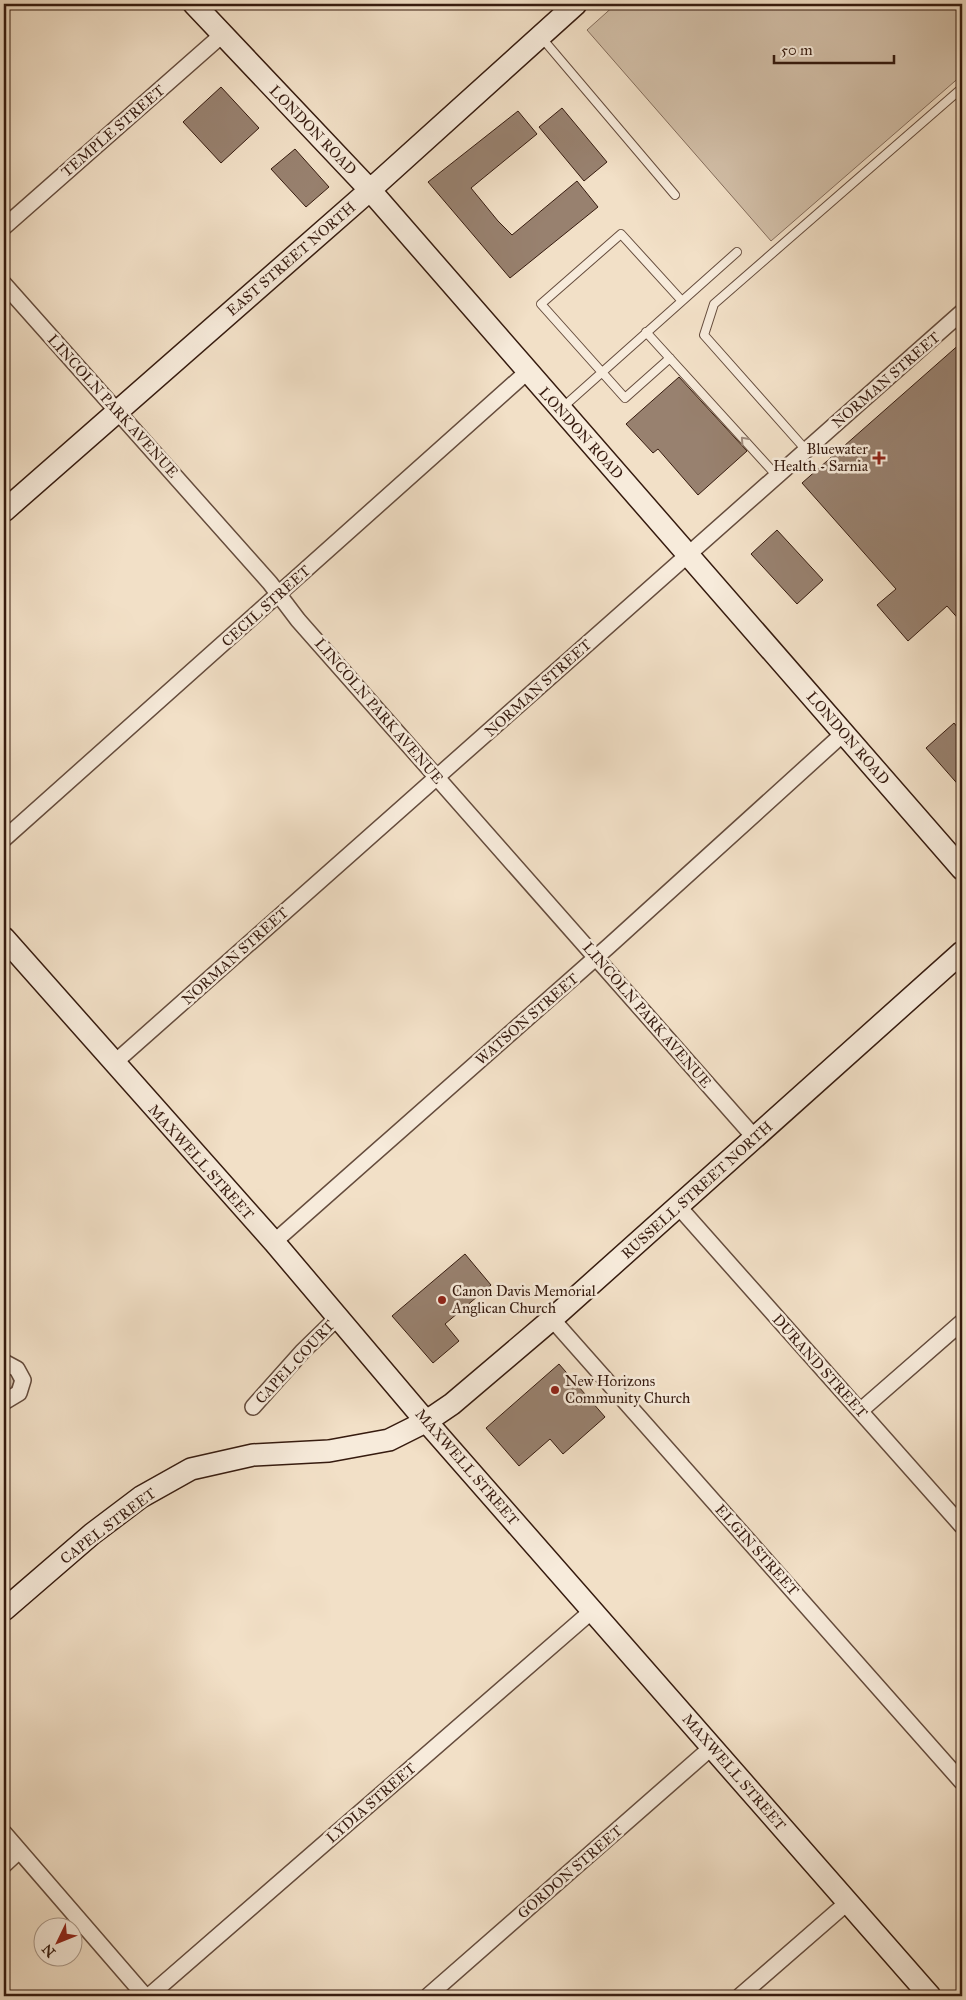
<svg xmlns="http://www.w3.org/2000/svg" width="966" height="2000" viewBox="0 0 966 2000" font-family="'IM FELL Great Primer',serif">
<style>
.green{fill:#d2bfa8;stroke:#846d5c}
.building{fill:#98816f;stroke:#361b0f}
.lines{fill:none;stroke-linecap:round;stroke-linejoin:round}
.lane-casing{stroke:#654c3d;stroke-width:10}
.street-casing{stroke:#654c3d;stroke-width:18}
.secondary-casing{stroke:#361b0f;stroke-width:24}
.lane{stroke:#f7ebdb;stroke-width:8}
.street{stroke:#f7ebdb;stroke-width:15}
.secondary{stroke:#f7ebdb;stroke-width:21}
.oneway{stroke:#a08d7f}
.poi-dot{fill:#8f2418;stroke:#f7ebdb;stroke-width:2}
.labels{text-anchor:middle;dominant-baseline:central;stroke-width:5;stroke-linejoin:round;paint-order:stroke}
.street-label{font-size:15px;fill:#361b0f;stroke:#f7ebdb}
.poi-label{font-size:15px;fill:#361b0f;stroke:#f7ebdb;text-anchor:start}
</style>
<rect width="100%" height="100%" fill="#f2e0c7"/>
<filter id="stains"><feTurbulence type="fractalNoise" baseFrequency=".004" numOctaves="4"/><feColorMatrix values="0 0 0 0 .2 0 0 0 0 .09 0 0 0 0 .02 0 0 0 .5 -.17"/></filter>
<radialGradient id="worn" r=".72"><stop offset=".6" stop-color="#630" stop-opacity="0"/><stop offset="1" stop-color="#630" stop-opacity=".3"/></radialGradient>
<!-- green -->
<path class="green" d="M616,4H962V75L771,241L587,30Z
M4,1370L12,1376L14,1382L10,1390L4,1393Z"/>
<!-- building -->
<path class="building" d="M221,87L259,128L221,163L183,122Z
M562,108L607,162L584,181L539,127Z
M518,111L537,134L471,188L498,221L512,235L577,181L598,207L510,278L428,182Z
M295,149L329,187L306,207L271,169Z
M962,342V623L947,606L908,641L877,605L896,589L802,483Z
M679,377L747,451L698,495L658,449L653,453L626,424Z
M777,530L823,580L797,604L751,554Z
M954,723L962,733V789L926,748Z
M465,1254L491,1285L445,1324L459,1341L433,1363L392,1316Z
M559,1364L605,1417L563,1454L550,1439L519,1466L486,1428Z"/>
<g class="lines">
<defs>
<path id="lane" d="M541,37L675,195
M646,332L777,476
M670,358L625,398L541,304L621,234L682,301
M562,408L737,252
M806,450L704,335L714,304L962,88"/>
<path id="street" d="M4,227L222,35
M4,284L270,583L298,620L755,1138
M4,839L527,372
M113,1064L962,312
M678,1206L962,1526
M274,1242L609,946L844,733
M552,1319L962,1782
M4,1362L17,1369L23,1380L19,1393L4,1402
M253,1407L302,1352L338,1317
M860,1411L962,1322
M4,1833L145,1996
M4,1865L19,1851
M149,1996L593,1610
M428,1996L712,1747
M740,1996L848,1902"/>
<path id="secondary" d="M194,4L370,190L962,869
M4,511L370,190L576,4
M4,938L274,1242L418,1412L930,1996
M4,1610L92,1534L141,1497L191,1469L253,1455L329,1451L389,1440L427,1421L452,1404L552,1319L962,952"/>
</defs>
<!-- lane casing -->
<use href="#lane" class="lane-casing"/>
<!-- street casing -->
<use href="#street" class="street-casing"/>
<!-- secondary casing -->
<use href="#secondary" class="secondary-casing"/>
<!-- lane -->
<use href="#lane" class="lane"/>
<!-- street -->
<use href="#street" class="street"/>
<!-- secondary -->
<use href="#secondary" class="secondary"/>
</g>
<!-- one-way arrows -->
<defs><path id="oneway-chevron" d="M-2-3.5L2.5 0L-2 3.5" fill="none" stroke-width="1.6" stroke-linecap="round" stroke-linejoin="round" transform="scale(1.25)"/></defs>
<use class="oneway" href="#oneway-chevron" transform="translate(744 440) rotate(-132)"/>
<!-- markers -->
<g class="poi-dot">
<path d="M876.5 450.5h5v5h5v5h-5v5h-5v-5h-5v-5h5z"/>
<circle cx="442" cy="1300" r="5"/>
<circle cx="555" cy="1390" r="5"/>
</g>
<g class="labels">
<!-- street labels -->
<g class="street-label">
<text transform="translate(313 130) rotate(46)">LONDON ROAD</text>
<text transform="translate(113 131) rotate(-41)">TEMPLE STREET</text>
<text transform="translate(291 259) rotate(-41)">EAST STREET NORTH</text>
<text transform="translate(886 380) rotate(-41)">NORMAN STREET</text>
<text transform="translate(113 406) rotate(48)">LINCOLN PARK AVENUE</text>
<text transform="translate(581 433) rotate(48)">LONDON ROAD</text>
<text transform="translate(266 606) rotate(-42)">CECIL STREET</text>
<text transform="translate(538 688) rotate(-42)">NORMAN STREET</text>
<text transform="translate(379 711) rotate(49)">LINCOLN PARK AVENUE</text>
<text transform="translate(848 738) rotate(49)">LONDON ROAD</text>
<text transform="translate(235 956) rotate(-42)">NORMAN STREET</text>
<text transform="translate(647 1015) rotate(49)">LINCOLN PARK AVENUE</text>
<text transform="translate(527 1019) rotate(-41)">WATSON STREET</text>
<text transform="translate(201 1162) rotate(48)">MAXWELL STREET</text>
<text transform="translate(697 1190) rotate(-42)">RUSSELL STREET NORTH</text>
<text transform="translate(295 1362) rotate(-47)">CAPEL COURT</text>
<text transform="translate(820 1366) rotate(48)">DURAND STREET</text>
<text transform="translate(467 1467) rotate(49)">MAXWELL STREET</text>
<text transform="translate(108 1526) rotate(-37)">CAPEL STREET</text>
<text transform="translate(757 1550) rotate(48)">ELGIN STREET</text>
<text transform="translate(734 1772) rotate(49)">MAXWELL STREET</text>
<text transform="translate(371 1803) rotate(-41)">LYDIA STREET</text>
<text transform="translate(570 1872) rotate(-41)">GORDON STREET</text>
</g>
<!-- poi labels -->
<g class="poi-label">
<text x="868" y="449" text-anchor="end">Bluewater<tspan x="868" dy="17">Health - Sarnia</tspan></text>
<text x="452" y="1291">Canon Davis Memorial<tspan x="452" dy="17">Anglican Church</tspan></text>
<text x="565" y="1381">New Horizons<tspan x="565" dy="17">Community Church</tspan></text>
</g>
</g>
<!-- margin -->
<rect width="966" height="2000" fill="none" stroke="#f2e0c7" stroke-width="20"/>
<rect x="5" y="5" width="956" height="1990" fill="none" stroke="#361b0f" stroke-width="2.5"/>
<rect x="10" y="10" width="946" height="1980" fill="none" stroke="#361b0f"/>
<!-- north arrow -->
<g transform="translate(58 1942) rotate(227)"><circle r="24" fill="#f7ebdb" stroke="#aa9889"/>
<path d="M0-4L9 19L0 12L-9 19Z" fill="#8f2418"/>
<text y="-8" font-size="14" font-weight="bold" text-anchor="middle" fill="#361b0f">N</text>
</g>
<!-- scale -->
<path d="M774 55v8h120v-8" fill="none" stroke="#361b0f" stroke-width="2.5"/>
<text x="781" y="55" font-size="15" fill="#361b0f" stroke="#f7ebdb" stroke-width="4" paint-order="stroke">50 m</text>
<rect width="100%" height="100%" filter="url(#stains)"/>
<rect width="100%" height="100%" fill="url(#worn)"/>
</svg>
